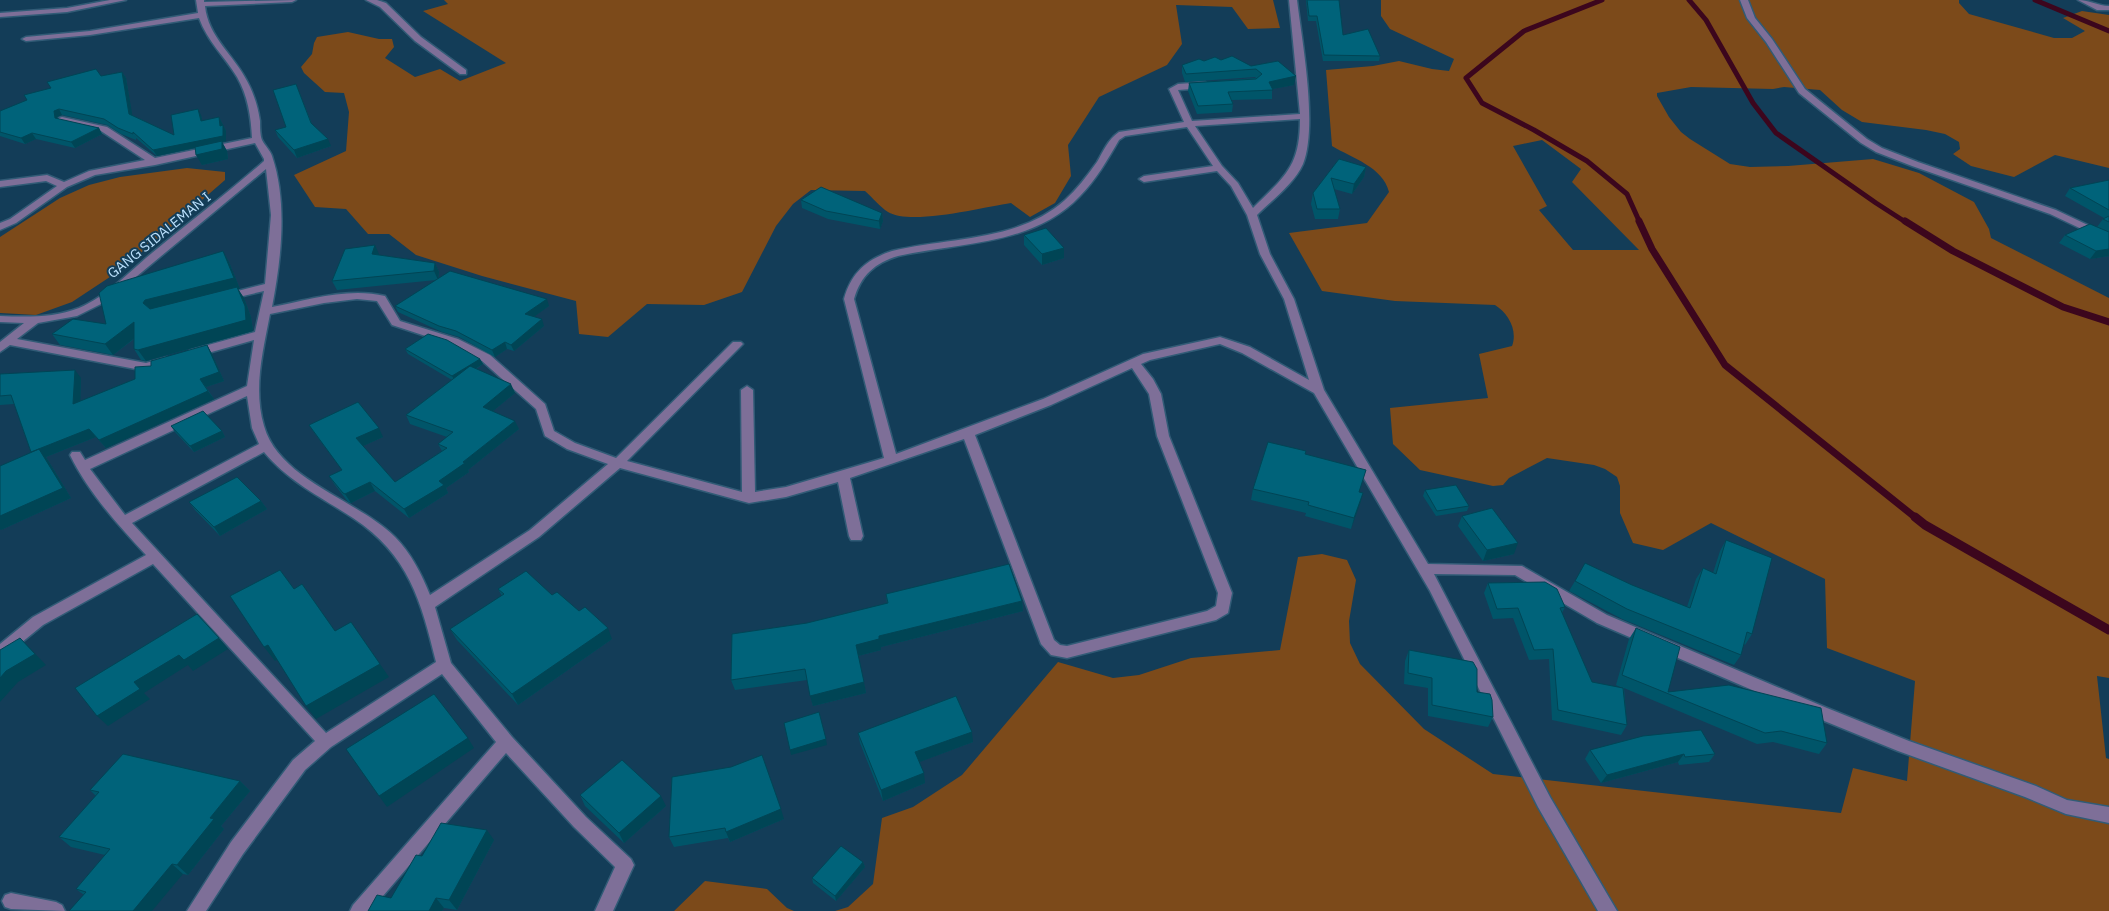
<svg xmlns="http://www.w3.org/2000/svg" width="2109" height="911" viewBox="0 0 2109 911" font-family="'IBM Plex Sans',sans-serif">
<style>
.green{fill:#7c4a1a;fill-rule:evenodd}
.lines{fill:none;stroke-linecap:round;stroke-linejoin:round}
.stream-far2{stroke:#3c061d;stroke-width:5}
.stream-far1{stroke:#3c061d;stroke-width:7}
.stream{stroke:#3c061d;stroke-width:9}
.minor-casing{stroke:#315b76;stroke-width:3}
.minor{fill:#7e6f98;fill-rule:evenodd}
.wall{fill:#005569}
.shaded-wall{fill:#004555}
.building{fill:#00637a;stroke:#004555}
.labels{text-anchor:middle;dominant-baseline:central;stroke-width:4;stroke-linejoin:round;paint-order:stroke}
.street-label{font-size:14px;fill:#bce1fd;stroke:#133d58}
</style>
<rect width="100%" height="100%" fill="#133d58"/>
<!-- green -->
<path class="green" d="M444,0H1273L1280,28L1248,29L1232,7L1176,5L1182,44L1167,65L1099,97L1068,145L1071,176L1055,203L1030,217L1011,203C983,207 911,226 888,212C880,207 873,198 865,191L811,190L793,204L776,226L742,292L704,305L647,304L608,337L579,334L576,301L482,276L416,255L389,234H368L346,209L315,207L294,175L346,151L349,112L344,93L325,92L304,73L301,67L312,54L314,43L317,37L348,32L379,39H392L394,47L385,58L415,77L440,69L460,81L506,63L423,11L448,4Z
M1381,0H1959V3L1969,14L2054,38H2072L2085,31L2063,18L2082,11L2109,15V168L2055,155L2014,177L1971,166L1953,154L1960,149L1959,142L1945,134L1926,130L1862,122L1842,110L1820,90L1784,87L1773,89L1691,87L1657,93V96L1669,117L1681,132L1690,139L1730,164L1750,167L1788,166L1873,159L1919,173L1974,202L1989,229L1991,238L2109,298V678L2097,676L2106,758L2109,759V911H835L848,907L873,884L882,818L913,807L962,775L1058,662L1113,678L1139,675L1191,658L1280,650L1298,557L1322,554L1347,560L1356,580L1349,621L1350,643L1360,664L1424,729L1493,774L1841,813L1853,768L1907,781L1915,681L1827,648L1825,579L1711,523L1663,550L1633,543L1620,513V486L1617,477L1605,469L1594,465L1547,458L1509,478L1503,485L1493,486L1420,470L1393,444L1390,408L1488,398L1479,354L1512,346C1518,330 1508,313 1495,305L1395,301L1322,291L1289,233L1367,223L1389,192C1383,167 1352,158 1332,146L1326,70L1373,66L1399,61L1432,69L1449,71L1454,59L1390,29L1381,16ZM1542,140L1581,169L1572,182L1639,250H1573L1539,210L1547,206L1513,146Z
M187,168L225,172V180L125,267L72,302L36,315L0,313V237L60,198L89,185L120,177Z
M705,881L767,889L787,908L794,911H674Z"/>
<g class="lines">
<!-- stream-far2 -->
<path class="stream-far2" d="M1602,0L1524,31L1466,78L1482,103L1534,130L1587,161L1627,194L1640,223
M1689,0L1706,20L1753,103L1776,133L1876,203L1907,223
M2035,0L2109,31"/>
<!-- stream-far1 -->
<path class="stream-far1" d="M1639,221L1652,249L1725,365L1916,518
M1905,221L1953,251L2063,307L2109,322"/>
<!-- stream -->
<path class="stream" d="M1915,517L1925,525L2109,630"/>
<defs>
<path id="minor" d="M110,0H126L67,12L0,17V13L67,8Z
M196,0H204V2L296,0L292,2L205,6C208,37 234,55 247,81C254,94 258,107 260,121C260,127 260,135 262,140C265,146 270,150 272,156C288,203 281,260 272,307C308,300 348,287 385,296L400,321L458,339L490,355L545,404L554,431L575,443L616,458L733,342H741L743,344L741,346L627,461L742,492L741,390L747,386L753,390L755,492L786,487L884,458L844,299C851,273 867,259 892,251C949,237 1018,242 1065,200C1077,189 1087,176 1097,162C1103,152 1108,139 1119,132L1184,122L1169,89L1178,84L1205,82L1209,85L1205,88L1178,90L1192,121L1300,114L1289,0H1297C1302,42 1318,126 1303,164C1294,184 1272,200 1257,215L1270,254L1294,299L1324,390L1428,564L1522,566L1607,615L1827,708L1909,741L2036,786L2067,800L2109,807V823L2066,814L2025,797L1898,751L1817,718L1597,623L1515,575L1434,574L1550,797L1617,911H1598L1538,807L1430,591L1314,393L1242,353L1220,344L1150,360L1141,364L1153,379L1161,394L1169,436L1232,593L1228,613L1216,620L1067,658L1051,655L1041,644L964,439L850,478L863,536L861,540H851L849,536L838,482L786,497L749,503L620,468L539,537L435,607L451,663L512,737L586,817L631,859L634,865L613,911H595L615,867L574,827L506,753L370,911H350L353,905L496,742L442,674L331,747L305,770L243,854L206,911H187L231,842L293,760L315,741L153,564L43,625L5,656L0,658V644L33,617L146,555C118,525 88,492 70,455L72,452H80L85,460L247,386L254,340L194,357L188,353L190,350L255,332L264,291L226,300L221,297L222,295L265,284L271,215L266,169L107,301L77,316L38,323L17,339L146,363L167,357L173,361L171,364L146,371L10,345L0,352V342L24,323L0,322V316C26,317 54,318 79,308C107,296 129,272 152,253C189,222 228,193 264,161V159L255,143L155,165L95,175L67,187L16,223L0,230V223L10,219L57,186L46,181L0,187V181L47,175L64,182L89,171L145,160L101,131L59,122V118L62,117L107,127L155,158L252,138C251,117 248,96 237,77C225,57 207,41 199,18L90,35L26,41L22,39L26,37L90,31L198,13ZM1300,119C1300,167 1285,176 1253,208L1238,183L1222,166L1195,126ZM1187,127L1213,166L1144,176L1139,179L1144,182L1217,171L1231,186L1247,215L1260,254L1284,299L1309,380L1250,347L1220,337L1143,354L1043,399L896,454L854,299C861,275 875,263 898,256C960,242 1033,246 1080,196C1096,180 1108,159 1119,140L1125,136ZM357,299L377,301L392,325L450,344L482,361L536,409L545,436L567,449L608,464L530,530L430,595C422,575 411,553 395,537C358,500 279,480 264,426C253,389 263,351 270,314L324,303ZM1132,368L1149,394L1157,436L1218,593L1216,606L1207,611L1067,646L1060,645L1054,640L975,435L1051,405ZM247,396L252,428L259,444L125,515L90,469ZM264,452C289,482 321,497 353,518C409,555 421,601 436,662L326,733L132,523Z
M366,0H377L386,3L421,37L466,70V74H460L415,41L380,7Z
M1740,0H1748L1755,18L1772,39L1805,89L1867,139L1882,148L1918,162L2056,210L2109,235V242L2050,214L1912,166L1876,152L1861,143L1799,93L1766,42L1747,18Z
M2078,0C2090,0 2098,6 2109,6V10H2097Z
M11,893L56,902L62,905L65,911L11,909L5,907L2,901L5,895Z"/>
</defs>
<!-- minor casing -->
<use href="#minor" class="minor-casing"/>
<!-- minor -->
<use href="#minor" class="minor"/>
</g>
<!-- wall -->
<path class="wall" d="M1306,0H1339L1343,35L1380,56L1379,61H1323L1316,21H1308Z
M1221,60L1251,66L1294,85L1272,89V99L1232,100L1233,104L1232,112L1197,114L1188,91L1189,83L1256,78L1255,77L1185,82L1182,73V65L1204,61Z
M122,72L126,78L132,115L174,135L201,115L202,121L219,117L226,131V141L222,142L227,151L228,159L202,165L195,148L157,156L136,138V140L121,134L107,125L62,115L57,117L58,119L99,128L102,134L75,148L36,139L25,144L0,136V111L101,76Z
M296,84L312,124L331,146L297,158L278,137L275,130L286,127Z
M1339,159L1366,167L1364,177L1352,194L1334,189L1340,209L1338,219H1315L1311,204L1313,193Z
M2109,180V256L2090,259L2059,243L2065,235L2097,227L2103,219L2104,218L2065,196L2070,188Z
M801,200L882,213L883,221L880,229L828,219L802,208Z
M1024,235L1064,248V258L1042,265L1024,245Z
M223,251L229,262L240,289H238L244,298L251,317L253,331L146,361L141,360L134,349V339L113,355L60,345L52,334L106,324Z
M379,254V255L435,263L439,272L438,279L549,306L533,317L544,326L514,351L507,349L495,357L459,337L442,332L398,312L395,306L436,280L337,290L332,281Z
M207,345L212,354L224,381L206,387L214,399L106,448L96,437L46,457L71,498L1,530L31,452L14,404L0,405V374L81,378L80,401L135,379L151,366Z
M405,349L480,359L483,364L476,369L515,393L493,411L519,429L468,470L469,472L446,488L448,493L409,518L375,491L351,503L348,502L335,485L329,476L342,470L315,434L309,425L383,437L363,446L395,482L442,451L438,444L447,437L410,424L406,415L452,380L408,354Z
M171,426L222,431L225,437L194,452L175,432Z
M1305,454L1359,492L1363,493L1351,529L1305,516L1306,513L1251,500L1253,489Z
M1425,490L1469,506L1467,511L1436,516L1423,496Z
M261,501L267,509L220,536L195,510L189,502Z
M1462,516L1514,554L1483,561L1458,526Z
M1726,540L1752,634L1745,645L1744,644L1741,655L1734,665L1622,619L1569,591L1575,581L1632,585L1687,607L1696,579L1703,568L1713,573L1720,551Z
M1488,583L1565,607L1562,613L1592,682L1622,688L1616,685L1629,639L1636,628L1668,692L1827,743L1819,754L1773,742L1757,744L1624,688L1627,725L1621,735L1552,720L1549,659L1529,660L1513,618L1493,619L1484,593Z
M498,589L552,595L579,611L612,639L518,705L457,640L450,629L502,596Z
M886,594L1022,601L1023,611L881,647V650L858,656L866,693L813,706L807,680L735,690L731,680L807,623L887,604Z
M1409,650L1477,692L1493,717L1488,727L1428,716V688L1404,684L1405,661Z
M858,733L973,742L919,762L925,783L883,801L860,743Z
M1590,750L1715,754L1709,762L1679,765L1678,762L1601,783L1585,759Z
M672,777L784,819L730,842L728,838L674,847L669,837Z
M240,781L250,791L221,826L224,829L188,875L183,874L84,895L76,889L105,855L71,847L59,837L96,796L90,790Z
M580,795L666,806L624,843L585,806Z
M494,840L457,910L444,908L442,911H368Z
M863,862L865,867L836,901L813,883L812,878Z"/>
<!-- shaded-wall -->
<path class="shaded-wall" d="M122,72L126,78L133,119L129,114Z
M1296,76L1294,85L1268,90L1269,82Z
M59,109L62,115L57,117L59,124L55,118L54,111Z
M198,109L201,115L204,127L201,121Z
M219,117L226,131V141L222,142L227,151L228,159L202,165L196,155L222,142L157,156L153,150L220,126Z
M99,128L102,134L75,148L71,142Z
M32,133L36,139L25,144L21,138Z
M328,139L331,146L297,158L294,150Z
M1366,167L1364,177L1352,194L1354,184Z
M882,213L883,221L880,229L879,221Z
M375,245L379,254L376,263L372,254Z
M1064,248V258L1042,265V254Z
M2109,249V256L2090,259L2096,251Z
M223,251L229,262L240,289H238L244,298L251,317L253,331L146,361L138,350L153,311L143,303L145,300Z
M435,263L439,272L438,280L434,271Z
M547,299L549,306L528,321L525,314Z
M542,319L544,326L514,351L511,345Z
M134,322L141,333L113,355L105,344Z
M505,342L507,349L495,357L492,350Z
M207,345L212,354L224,381L206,387L200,379Z
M480,359L483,364L455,381L452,376Z
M75,370L81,378L80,413L73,404Z
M511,384L515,393L487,416L483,407Z
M208,391L214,399L106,448L99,440Z
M515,421L519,429L468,470L469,472L446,488L448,493L409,518L404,509Z
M379,428L383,437L361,447L356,438Z
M89,429L96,437L46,457L71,498L1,530L0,529V516L31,452Z
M222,431L225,437L194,452L190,446Z
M370,482L375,491L351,503L345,494Z
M1363,493L1360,504L1351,529L1354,518Z
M261,501L267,509L220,536L214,527Z
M1518,543L1514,554L1483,561L1487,550Z
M1022,601L1023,611L881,647V650L858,656L856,645L879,636Z
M351,622L389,677L316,719L306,706Z
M608,628L612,639L518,705L512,694Z
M20,638L46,665L18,682L0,702V678Z
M219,638L228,649L193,671L188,665L144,693L150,699L108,726L97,716L134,682L179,655Z
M268,645L278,659L275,661L264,647Z
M864,682L866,693L813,706L810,696Z
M972,732L973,742L917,763L915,752Z
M468,738L474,748L387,807L379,796Z
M826,739L827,745L791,755L790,750Z
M1684,754L1678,762L1601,783L1607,775Z
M924,773L925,783L883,801L881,790Z
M240,781L250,791L221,826L224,829L188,875L177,865L210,818Z
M661,796L666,806L624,843L619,833Z
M781,809L784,819L730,842L726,832Z
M487,830L494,840L457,910L449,900Z
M863,862L865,867L836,901L835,896Z
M172,864L183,874L152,911H133Z
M436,898L444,908L442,911H429Z"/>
<!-- building -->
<path class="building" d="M1307,0H1339L1343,35L1368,29L1380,56L1324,55L1317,16H1309Z
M1232,56L1251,66L1278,61L1296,76L1269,82L1273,90L1228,92L1233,104L1198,106L1189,83L1256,79L1262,74L1256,69L1186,74L1182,65L1199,59L1204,61L1215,57L1221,60Z
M96,69L101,76L122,72L129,114L174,135L171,115L198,109L201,121L219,117L220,126L223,125V136L153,150L133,132V134L118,128L104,119L59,109L54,111L55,118L99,128L71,142L32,133L21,138L0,132V111L27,100L24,95L51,88L47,82Z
M296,84L311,123L328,139L294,150L275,130L286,127L273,90Z
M222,141V149L196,155L195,147Z
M1339,159L1366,167L1354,184L1331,178L1340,209H1317L1313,193Z
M2109,180V210L2070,188Z
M821,187L882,213L879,221L826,211L801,200Z
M2109,216V222L2103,219Z
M2090,224L2109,232V249L2096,251L2065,235Z
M1046,228L1064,248L1042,254L1024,235Z
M375,245L372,254L435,263L434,271L332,281L345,249Z
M223,251L234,278L145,300L143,303L150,309L237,287L245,306L246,320L138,350L134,349V322L105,344L52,334L73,319L106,324L99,293L107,286Z
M450,271L547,299L525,314L542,319L511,345L505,342L492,350L456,331L439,326L395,306Z
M428,334L447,340L480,359L452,376L405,349Z
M207,345L219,372L200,379L208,391L99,440L89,429L31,452L11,395L0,396V374L75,370L73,404L135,379V367L151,366V361Z
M470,366L511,384L483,407L515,421L463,462L465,463L439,481L444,485L404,509L370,482L345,494L343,493L329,476L342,470L309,425L358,402L379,428L356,438L395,482L447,448L438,444L453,432L406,415Z
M203,411L222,431L190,446L171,426Z
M1268,442L1306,451L1305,454L1366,470L1359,492L1363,493L1354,518L1308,505L1309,502L1253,489Z
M39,449L63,488L0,516V466Z
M237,477L261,501L214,527L189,502Z
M1456,485L1469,506L1437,511L1425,490Z
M1492,508L1518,543L1487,550L1462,516Z
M1726,540L1772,558L1752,634L1747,632L1741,655L1627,609L1575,581L1585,563L1632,585L1690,608L1703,568L1716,574Z
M1009,564L1022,601L879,636V639L856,645L864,682L810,696L805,669L731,680L732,634L807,623L888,603L886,594Z
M280,570L294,589L302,584L335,631L351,622L380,664L306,706L268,645L264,647L230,596Z
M526,571L552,595L557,592L579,611L585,607L608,628L512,694L450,629L504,594L498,589Z
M1545,582L1557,589L1565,607L1560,608L1592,682L1623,688L1627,725L1558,710L1553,649L1534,650L1518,608L1497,609L1488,583Z
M197,614L219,638L184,660L179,655L134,682L140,689L97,716L75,688Z
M1636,628L1680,647L1668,692L1729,685L1821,708L1827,743L1781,731L1765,733L1622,675Z
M20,638L35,654L6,671L0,678V650Z
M1409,650L1473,662L1477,669V692L1490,694L1492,700L1493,717L1432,705V678L1408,673Z
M434,694L468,738L379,796L346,749Z
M956,696L972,732L915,752L924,773L881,790L858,733Z
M819,712L826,739L790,750L784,723Z
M1701,730L1715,754L1685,757L1684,754L1607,775L1590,750L1643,736Z
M123,754L240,781L210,818L214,819L177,865L172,864L133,911H69L86,892L76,889L110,849L59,837L99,792L90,790Z
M762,755L781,809L726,832L725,828L669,837L672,777L731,767Z
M622,760L661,796L619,833L580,795Z
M441,823L487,830L449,900L436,898L429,911H368L377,895L391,898L416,855L422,856Z
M841,846L863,862L835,896L812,878Z"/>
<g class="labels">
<!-- street labels -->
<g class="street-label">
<text transform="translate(159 235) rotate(-39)">GANG SIDALEMAN I</text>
</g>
</g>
</svg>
